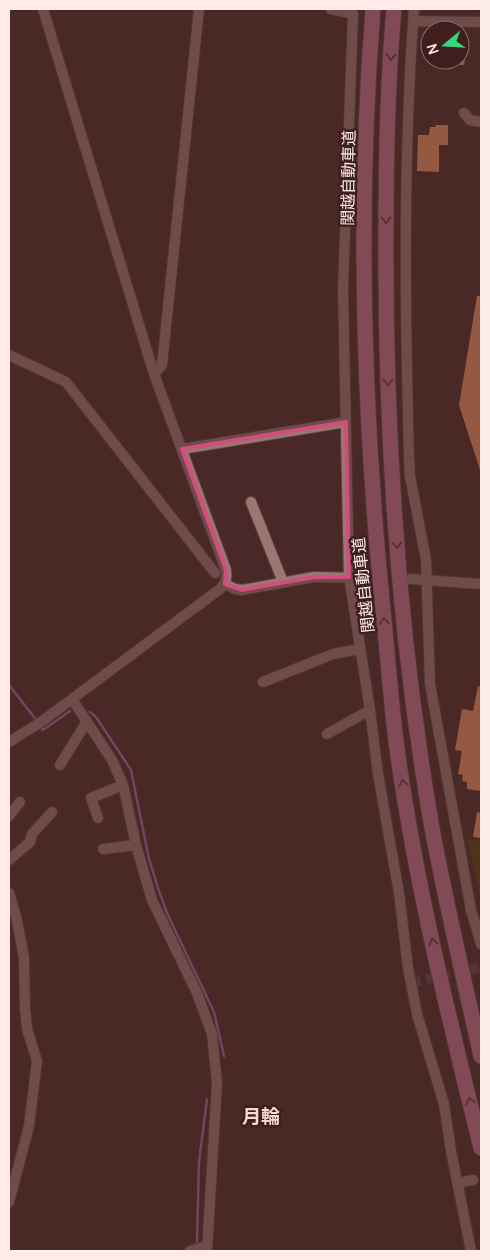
<svg xmlns="http://www.w3.org/2000/svg" width="490" height="1260" viewBox="0 0 490 1260" font-family="Manrope,'Noto Sans JP',sans-serif">
<style>
.green{fill:#5b3e0d}
.lines{fill:none;stroke-linecap:round;stroke-linejoin:round}
.stream{stroke:#ad63a5;stroke-width:2.5}
.building{fill:#f29663}
.minor-tunnel{stroke:#644544;stroke-width:10;stroke-dasharray:10 5;stroke-linecap:butt}
.minor-casing{stroke:#5f4543;stroke-width:12}
.highway-casing{stroke:#5f4543;stroke-width:17}
.minor{stroke:#9d7674;stroke-width:10}
.highway{stroke:#c87292;stroke-width:15}
.oneway{stroke:#6e3c46}
.marked{fill:none;stroke:#d04d7e;stroke-width:4;stroke-linejoin:round}
.labels{text-anchor:middle;dominant-baseline:central;stroke-width:5;stroke-linejoin:round;paint-order:stroke}
.street-label{font-size:16px;fill:#fcebe9;stroke:#3e1f1d}
.quarter-label{font-size:19px;font-weight:bold;fill:#fad7d4;stroke:#3e1f1d}
</style>
<rect width="100%" height="100%" fill="#492827"/>
<!-- green -->
<path class="green" d="M468,839L481,841V897L478,889Z"/>
<g class="lines">
<!-- stream -->
<path class="stream" d="M9,685L37,721
M90,712L96,717L131,770L149,859L159,891L167,913L214,1012L224,1056
M40,725L43,730L70,711
M197,1242L199,1162L207,1099"/>
</g>
<!-- building -->
<path class="building" d="M460,38L468,39L464,65H460Z
M435,125H448V145H439V172L417,171L418,135H429L430,127H436Z
M477,296H481V470H480L459,405Z
M478,686L481,687V791L467,789V782L462,781L463,775L458,774L462,751L455,750L462,709L473,711Z
M477,812L481,813V838L473,837Z"/>
<g class="lines">
<!-- minor-tunnel -->
<path class="minor-tunnel" d="M363,578L405,579
M411,983L481,967"/>
<defs>
<path id="minor" d="M331,9L353,14L343,288L349,577L370,710L378,774L399,893L408,968L417,1014L444,1104L451,1151L471,1251
M414,9C403,158 405,308 409,457L410,476L426,560L430,684L471,910L481,944
M413,21L481,22
M464,113L470,120L481,122
M9,355L66,382L215,573
M154,374L162,365L199,9
M182,449L346,422
M251,502L283,582
M411,579L481,584
M225,584L235,589L242,590L314,577L363,578
M263,682L333,654L359,649
M72,699L112,760L123,785L136,845L152,900L197,993L212,1034L217,1083L207,1251
M327,734L370,710
M9,742L41,722L220,589C226,583 227,578 226,570L154,374L43,9
M60,765L87,721
M9,816L20,802
M98,818L91,798L123,785
M103,849L136,845
M9,860L30,842L32,834L52,812
M9,893L16,916L24,957L25,1009L27,1029L37,1061L29,1126L9,1202
M457,1183L473,1180
M190,1251L206,1246"/>
<path id="highway" d="M373,9C357,212 363,417 384,620C388,660 391,701 396,741C414,878 448,1014 481,1148
M394,9C387,84 386,161 386,237C385,434 398,633 432,828C446,904 464,980 481,1056"/>
</defs>
<!-- minor casing -->
<use href="#minor" class="minor-casing"/>
<!-- highway casing -->
<use href="#highway" class="highway-casing"/>
<!-- minor -->
<use href="#minor" class="minor"/>
<!-- highway -->
<use href="#highway" class="highway"/>
</g>
<!-- one-way arrows -->
<defs><path id="oneway-chevron" d="M-2-3.5L2.5 0L-2 3.5" fill="none" stroke-width="1.6" stroke-linecap="round" stroke-linejoin="round" transform="scale(1.25)"/></defs>
<g class="oneway">
<use href="#oneway-chevron" transform="translate(391 57) rotate(93)"/>
<use href="#oneway-chevron" transform="translate(386 220) rotate(90)"/>
<use href="#oneway-chevron" transform="translate(388 382) rotate(88)"/>
<use href="#oneway-chevron" transform="translate(397 545) rotate(87)"/>
<use href="#oneway-chevron" transform="translate(384 621) rotate(-96)"/>
<use href="#oneway-chevron" transform="translate(403 783) rotate(-99)"/>
<use href="#oneway-chevron" transform="translate(433 942) rotate(-102)"/>
<use href="#oneway-chevron" transform="translate(470 1101) rotate(-104)"/>
</g>
<!-- marked area -->
<path d="M0 0H490V1260H0ZM346,422L349,577H314L242,590L225,584L226,570L182,449Z" fill="#492827" fill-opacity=".55" fill-rule="evenodd"/>
<path class="marked" d="M346,422L349,577H314L242,590L225,584L226,570L182,449Z"/>
<g class="labels">
<!-- street labels -->
<g class="street-label">
<text transform="translate(348 178) rotate(-89)">関越自動車道</text>
<text transform="translate(363 585) rotate(-96)">関越自動車道</text>
</g>
<!-- quarter labels -->
<g class="quarter-label">
<text x="261" y="1116">月輪</text>
</g>
</g>
<!-- border -->
<rect width="490" height="1260" fill="none" stroke="#fcebe9" stroke-width="20"/>
<!-- north arrow -->
<g transform="translate(445 45) rotate(252)"><circle r="24" fill="#3e1f1d" stroke="#8a716f"/>
<path d="M0-4L9 19L0 12L-9 19Z" fill="#39d87f"/>
<text y="-8" font-size="14" font-weight="bold" text-anchor="middle" fill="#fcebe9">N</text>
</g>
</svg>
